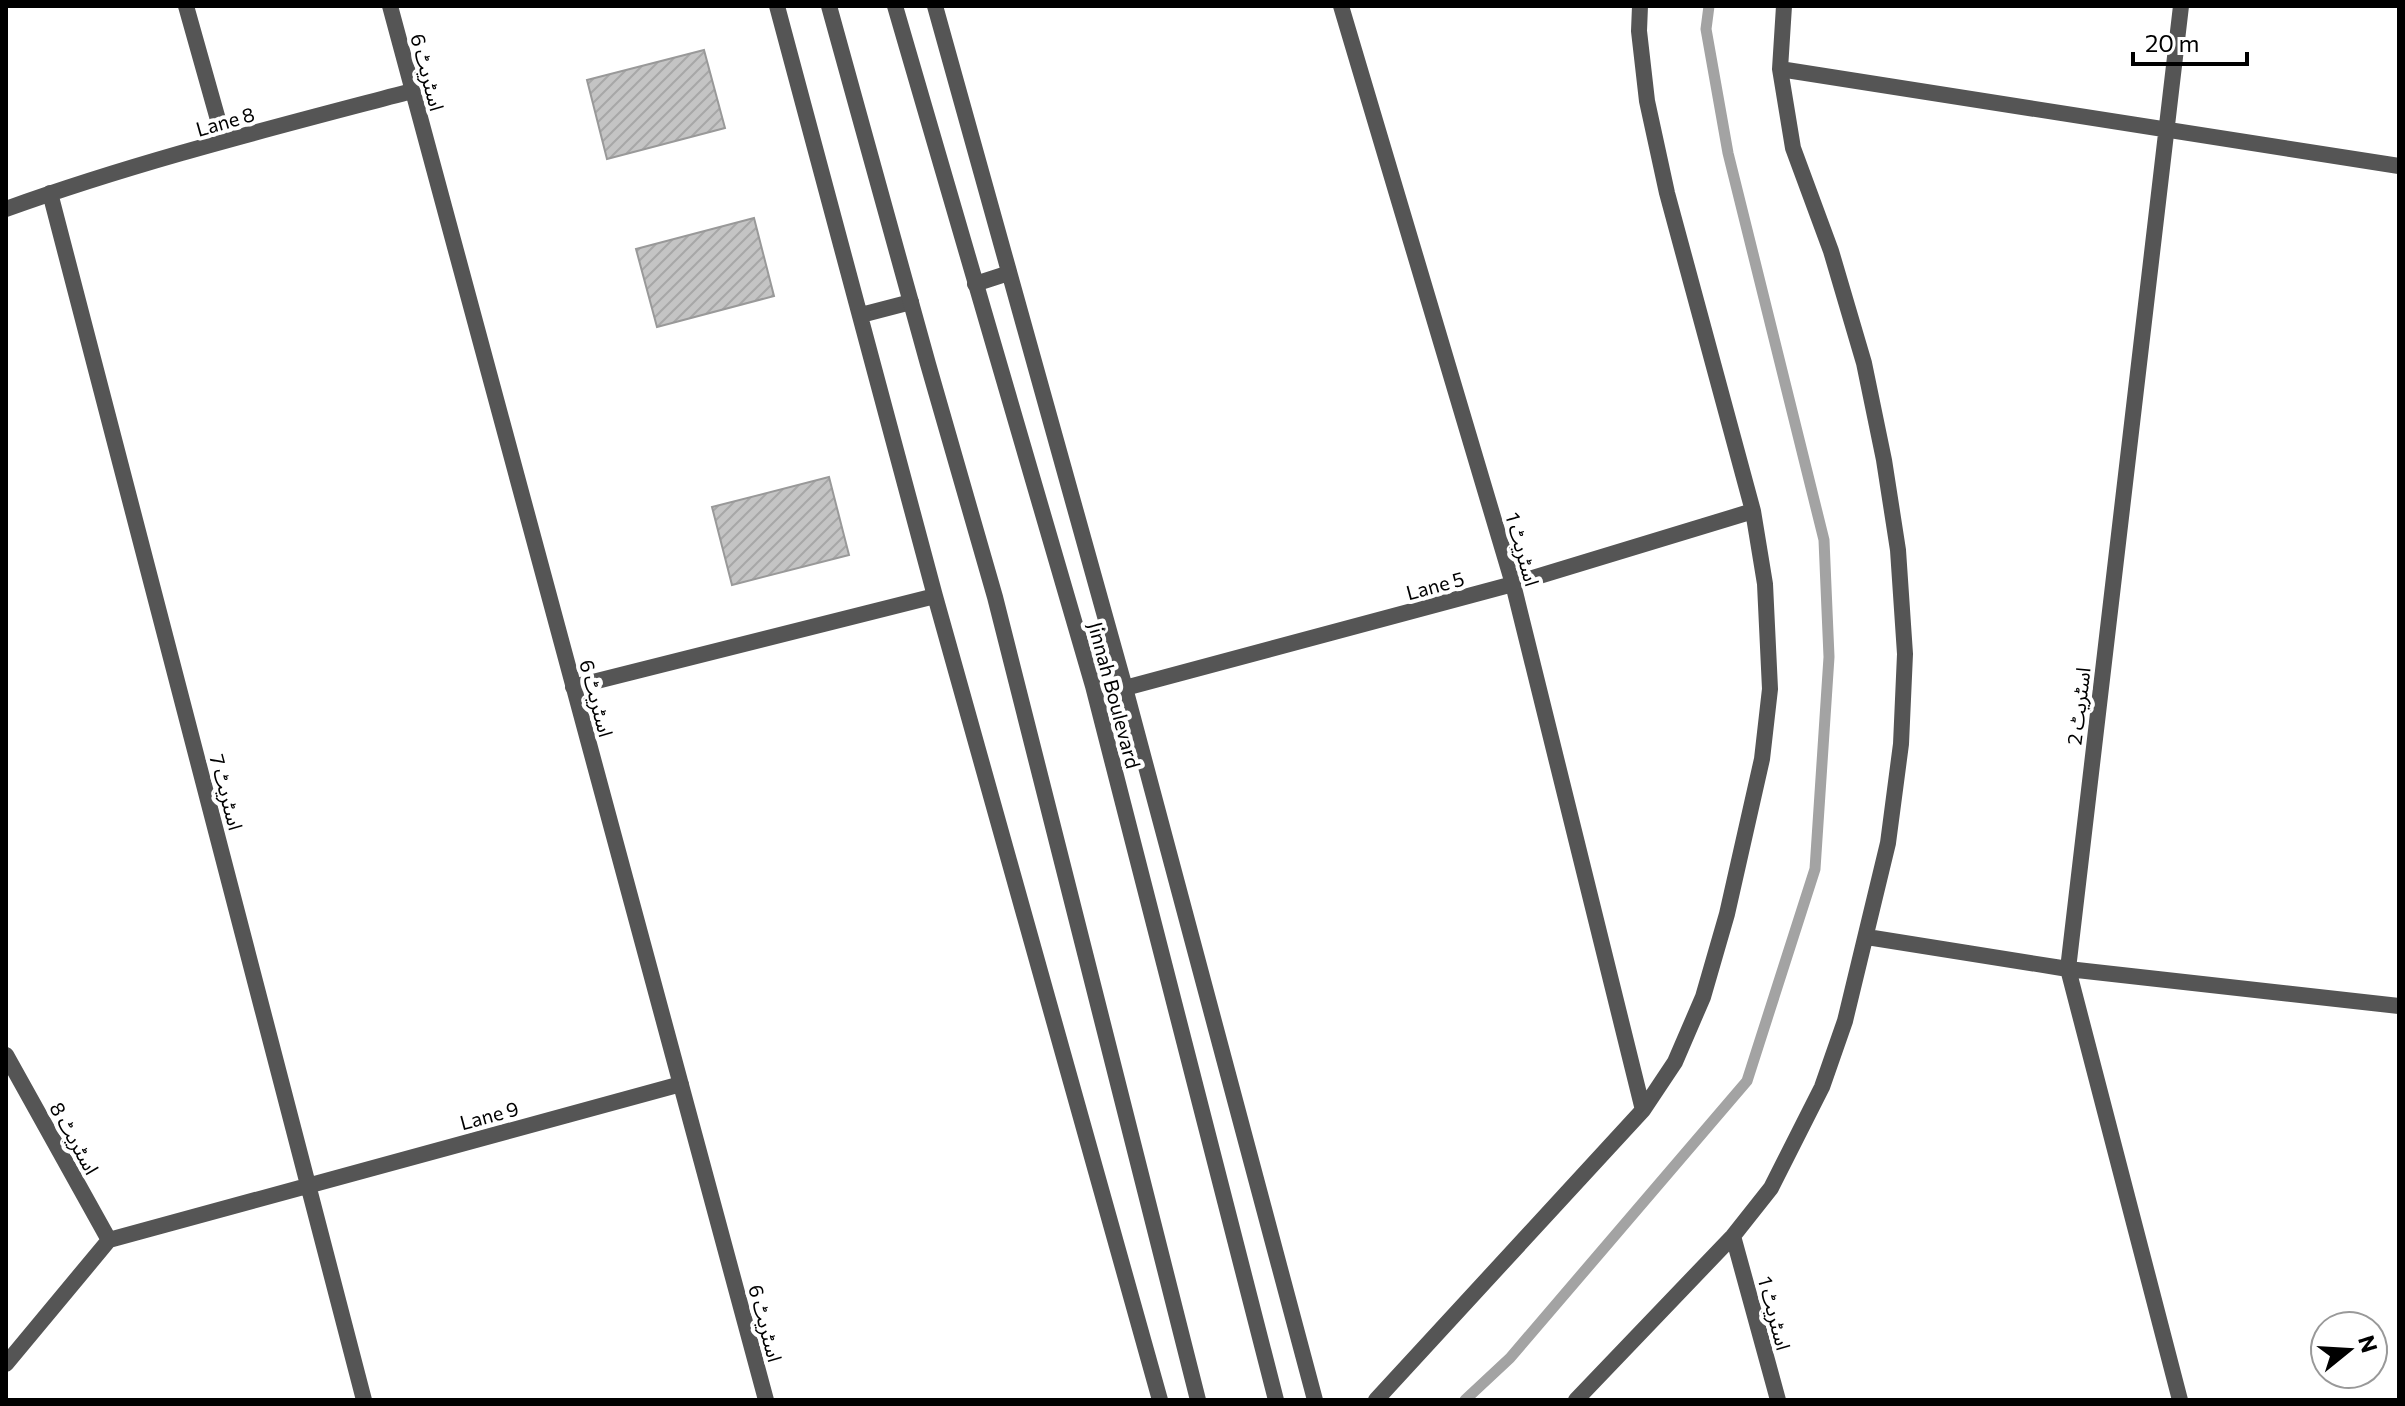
<svg xmlns="http://www.w3.org/2000/svg" width="2405" height="1406" viewBox="0 0 2405 1406" font-family="Commissioner,'Noto Sans Arabic',sans-serif">
<style>
.lines{fill:none;stroke-linecap:round;stroke-linejoin:round}
.stream{stroke:#a3a3a3;stroke-width:11}
.building{fill:url(#building-hatch);stroke:#999;stroke-width:2}
.minor{stroke:#555;stroke-width:16}
.tertiary{stroke:#555;stroke-width:16}
.labels{text-anchor:middle;dominant-baseline:central;stroke-width:8;stroke-linejoin:round;paint-order:stroke}
.street-label{font-size:20px;fill:#000;stroke:#fff}
</style>
<defs>
<pattern id="building-hatch" width="6" height="6" patternUnits="userSpaceOnUse" patternTransform="scale(2)"><rect width="6" height="6" fill="#c4c4c4"/><path d="M-1 1l2-2M0 6l6-6M5 7l2-2" fill="none" stroke="#a7a7a7"/></pattern>
</defs>
<rect width="100%" height="100%" fill="#fff"/>
<g class="lines">
<!-- stream -->
<path class="stream" d="M1465,1400L1510,1358L1747,1081L1815,869L1829,657L1824,540L1728,153L1706,29L1709,6"/>
</g>
<!-- building -->
<path class="building" d="M704,50L725,128L607,159L587,80Z
M754,218L774,296L657,327L636,249Z
M829,477L849,555L732,585L712,507Z"/>
<g class="lines">
<!-- minor -->
<path class="minor" d="M186,6L224,141
M390,6L766,1400
M777,6L935,596L1160,1400
M935,6L1125,688L1315,1400
M1341,6L1513,584L1643,1110
M1780,69L2399,166
M50,193L364,1400
M6,209C139,161 276,127 412,91
M975,284L1009,273
M861,315L911,302
M573,687L935,596
M1125,688L1513,584L1753,511
M1867,937L2068,969L2399,1006
M6,1055L109,1240L681,1084
M1733,1236L1778,1400
M6,1364L109,1240
M1376,1400L1643,1110L1675,1062L1703,997L1727,914L1762,759L1770,689L1765,584L1753,511L1667,193L1647,101L1639,31L1640,6
M1576,1400L1733,1236L1771,1188L1822,1087L1845,1021L1888,843L1901,744L1905,654L1898,550L1884,460L1864,363L1831,251L1793,148L1780,69L1784,6
M2180,1400L2068,969L2181,6"/>
<!-- tertiary -->
<path class="tertiary" d="M829,6L928,364L995,597L1198,1400
M895,6L1093,686L1276,1400"/>
</g>
<g class="labels">
<!-- street labels -->
<g class="street-label">
<text transform="translate(428 72) rotate(75)">اسٹریٹ 6</text>
<text transform="translate(225 121) rotate(-16)">Lane 8</text>
<text transform="translate(1523 549) rotate(74)">اسٹریٹ 1</text>
<text transform="translate(1435 585) rotate(-15)">Lane 5</text>
<text transform="translate(1115 695) rotate(75)">Jinnah Boulevard</text>
<text transform="translate(597 698) rotate(75)">اسٹریٹ 6</text>
<text transform="translate(2078 706) rotate(-83)">اسٹریٹ 2</text>
<text transform="translate(227 792) rotate(75)">اسٹریٹ 7</text>
<text transform="translate(489 1115) rotate(-15)">Lane 9</text>
<text transform="translate(75 1138) rotate(61)">اسٹریٹ 8</text>
<text transform="translate(1775 1313) rotate(75)">اسٹریٹ 1</text>
<text transform="translate(766 1323) rotate(75)">اسٹریٹ 6</text>
</g>
</g>
<!-- border -->
<rect width="2405" height="1406" fill="none" stroke="#000000" stroke-width="16"/>
<!-- north arrow -->
<g transform="translate(2349 1350) rotate(72)"><circle r="38" fill="#ffffff" stroke="#999999" stroke-width="2"/>
<path d="M0-6L14 30L0 20L-14 30Z" fill="#000000"/>
<text y="-12" font-size="22" font-weight="bold" text-anchor="middle" fill="#000000">N</text>
</g>
<!-- scale -->
<path d="M2133 52v12h114v-12" fill="none" stroke="#000000" stroke-width="4"/>
<text x="2145" y="52" font-size="24" fill="#000000" stroke="#ffffff" stroke-width="6" paint-order="stroke">20 m</text>
</svg>
